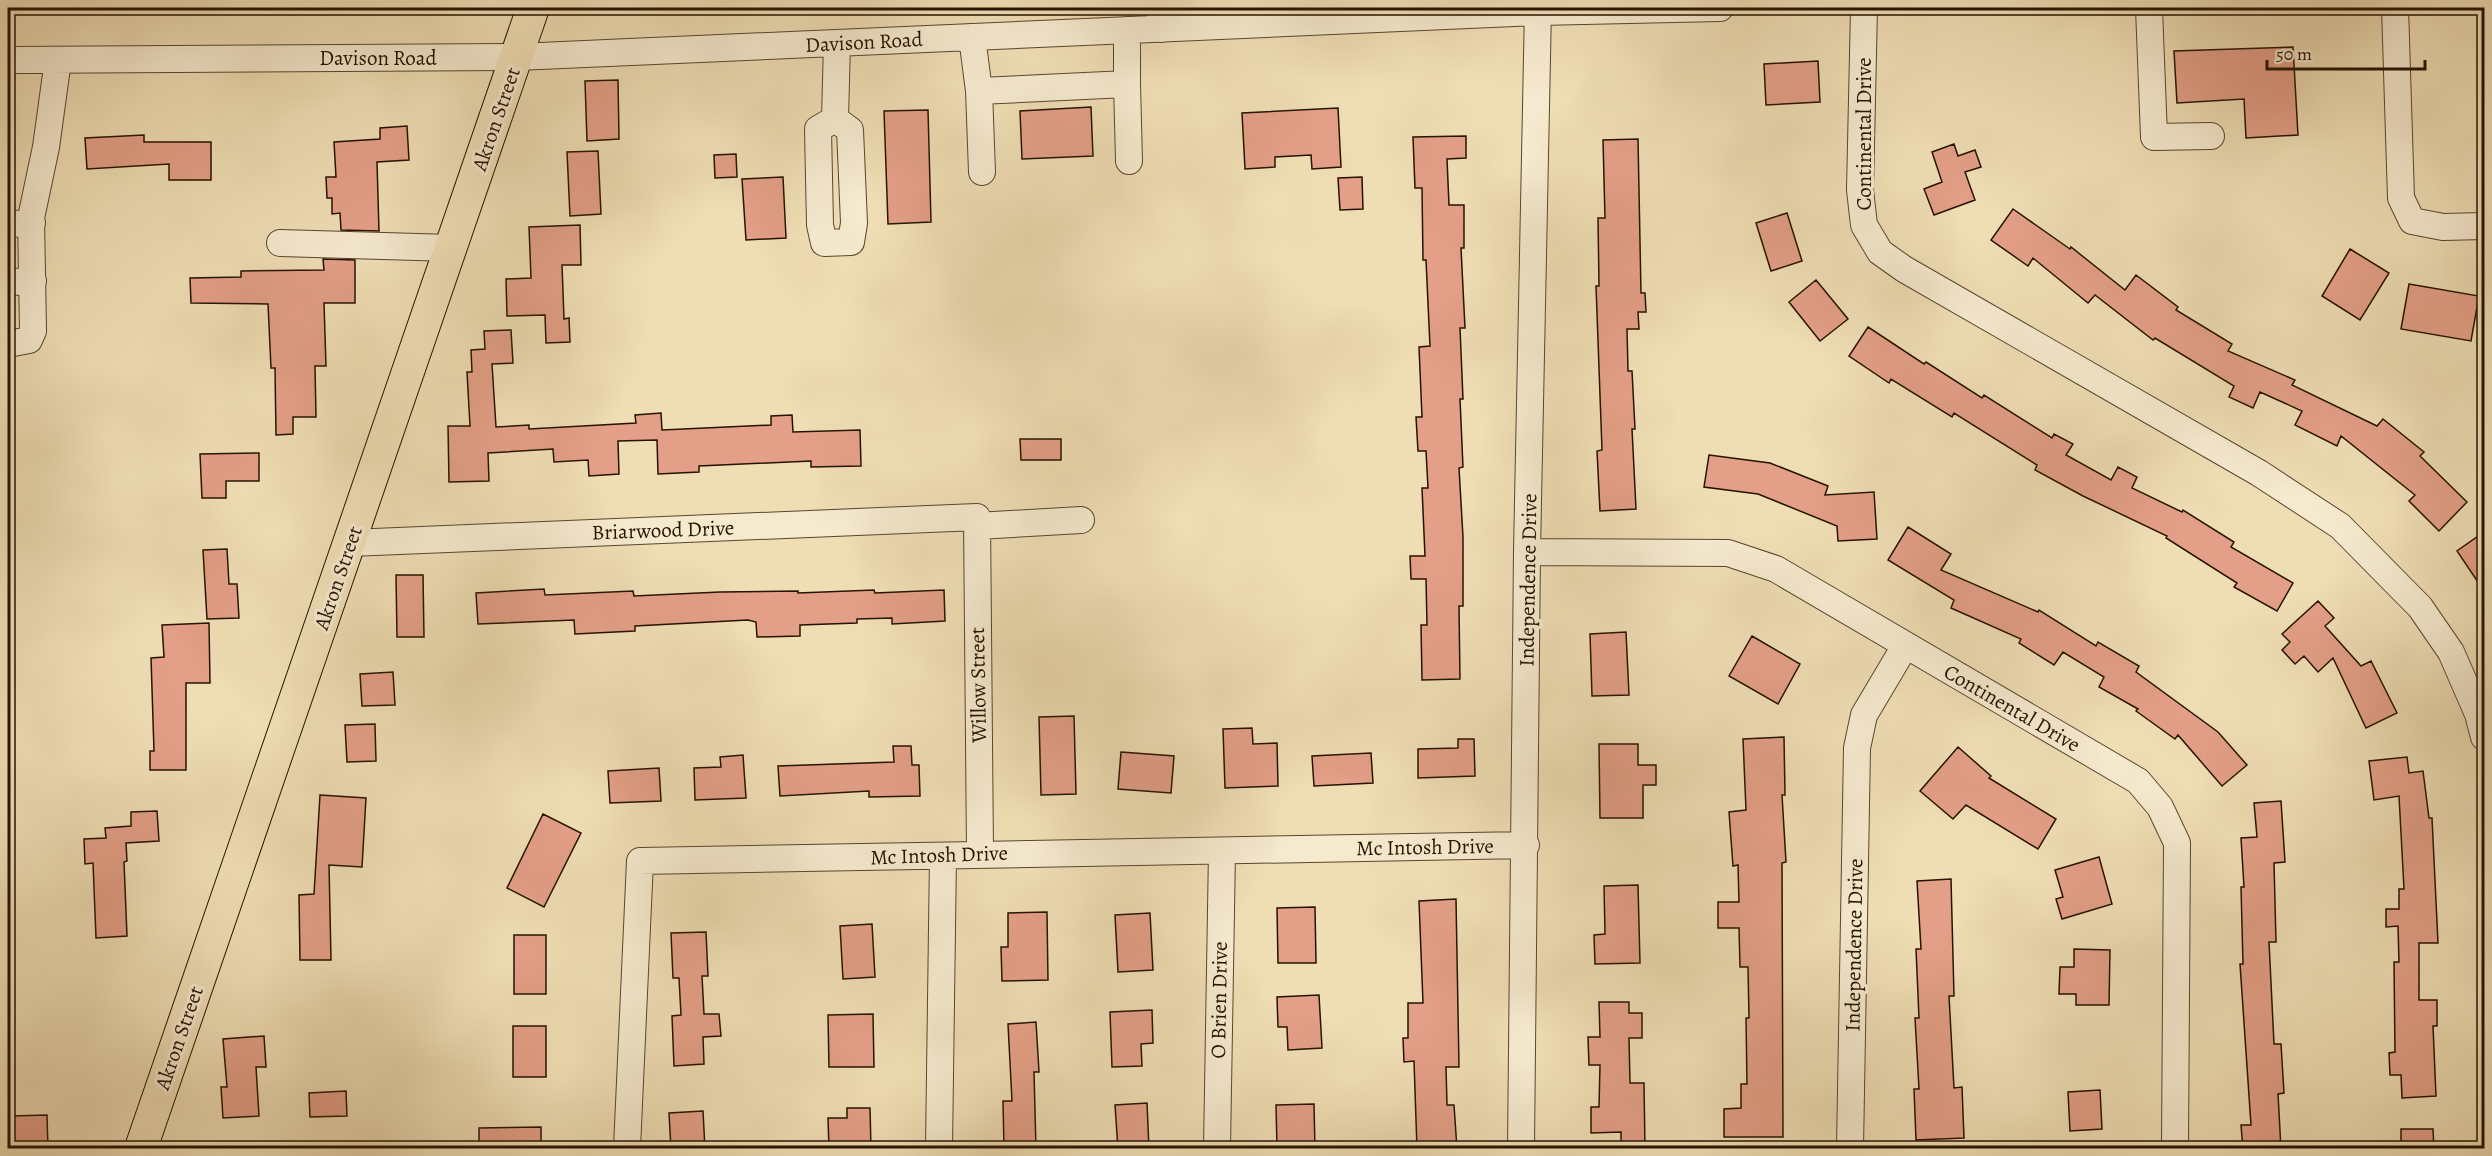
<svg xmlns="http://www.w3.org/2000/svg" width="2492" height="1156" viewBox="0 0 2492 1156" font-family="Alegreya,serif">
<style>
.building{fill:#e39f87;stroke:#261301;stroke-width:1.5}
.lines{fill:none;stroke-linecap:round;stroke-linejoin:round}
.minor-casing{stroke:#58462e;stroke-width:28}
.major-casing{stroke:#261301;stroke-width:34}
.minor{stroke:#f5e9ce;stroke-width:26}
.major{stroke:#efddb4;stroke-width:32}
.labels{text-anchor:middle;dominant-baseline:central;stroke-width:6;stroke-linejoin:round;paint-order:stroke}
.street-label{font-size:21px;fill:#261301;stroke:#f5e9ce}
</style>
<rect width="100%" height="100%" fill="#efddb4"/>
<filter id="stains"><feTurbulence type="fractalNoise" baseFrequency=".00333" numOctaves="4"/><feColorMatrix values="0 0 0 0 .2 0 0 0 0 .09 0 0 0 0 .02 0 0 0 .5 -.17"/></filter>
<radialGradient id="worn" r=".72"><stop offset=".6" stop-color="#630" stop-opacity="0"/><stop offset="1" stop-color="#630" stop-opacity=".3"/></radialGradient>
<!-- building -->
<path class="building" d="M2293,47L2298,135L2246,138L2244,99L2177,103L2174,51Z
M1818,61L1820,102L1766,105L1764,64Z
M618,80L619,139L587,141L585,81Z
M1091,107L1093,156L1022,159L1020,111Z
M1338,108L1341,167L1312,169L1311,155L1275,157V167L1245,169L1242,113Z
M928,110L931,222L888,224L884,111Z
M407,126L409,160L377,162L379,231L341,230L340,213L332,214V198H327L326,177H336L334,142L380,139V128Z
M144,135V142H211V180H169V164L87,169L85,138Z
M1466,136V158L1447,159L1449,205H1464V248H1461L1465,328H1460L1463,399H1460L1463,467L1459,468L1463,537V606H1459L1460,679L1422,680L1421,625H1427L1426,579H1411L1410,556H1425L1422,488H1428L1426,451H1418L1416,417H1422L1419,347L1430,346L1426,260H1423L1422,188H1415L1413,137Z
M1638,139L1641,293H1645L1646,312H1638L1639,329H1627L1628,371H1632L1635,429H1632L1636,509L1600,511L1597,451L1602,450L1596,286H1599L1598,218H1605L1603,140Z
M1954,144L1958,156L1975,150L1981,167L1965,172L1975,200L1934,215L1924,189L1942,182L1932,152Z
M598,151L601,214L570,216L567,152Z
M736,154L737,177L715,178L714,155Z
M783,177L786,238L746,240L742,179Z
M1362,177L1363,209L1340,210L1338,178Z
M2013,209L2070,249L2071,247L2125,290L2136,275L2178,307L2176,310L2232,344L2228,351L2295,380L2292,385L2377,426L2383,419L2424,452L2420,456L2467,502L2439,531L2409,501L2415,495L2341,436L2337,446L2295,425L2302,411L2260,392L2253,408L2229,397L2234,386L2155,338L2153,340L2095,295L2088,303L2033,258L2028,266L1991,240Z
M1787,213L1802,261L1771,271L1756,223Z
M580,225L581,265H562L564,319L569,318L570,342L546,343L545,315L507,316L506,279L531,278L529,227Z
M2350,249L2389,273L2360,320L2322,296Z
M323,259L355,260V303H324L326,366H315L316,417H293V434L276,435L275,368H271L268,304L191,303L190,278L241,277V271L324,270Z
M1816,280L1848,319L1820,341L1789,302Z
M2409,284L2479,296L2471,341L2401,329Z
M1868,327L1924,364L1926,362L1982,398L1984,395L2052,438L2054,434L2073,444L2066,455L2111,480L2118,467L2137,477L2132,488L2182,512L2183,510L2234,542L2231,547L2293,583L2277,611L2234,587L2237,583L2166,538L2167,536L2083,496L2035,470L2037,465L1954,413L1952,417L1891,379L1889,383L1849,356Z
M511,330L513,363L492,364L496,427L529,425V429L636,423L635,415L661,413L662,430L771,425V416L792,415L793,432L860,430L861,466L811,467V461L699,466V472L658,474L657,440L618,441L619,474L589,476L588,460L554,462L553,449L488,453L489,481L449,482L448,426H470L467,372H472L471,350L485,349L484,331Z
M1020,439H1061V460H1021Z
M259,453V481H226V498H202L200,454Z
M1709,455L1770,463L1828,486L1825,495L1874,492L1877,539L1838,541L1837,526L1758,494L1704,487Z
M1908,527L1951,554L1941,570L2038,612L2039,610L2096,646L2098,642L2139,666L2136,672L2218,732L2247,765L2222,786L2178,735L2175,739L2136,711L2138,709L2099,687L2104,677L2063,652L2054,665L2019,643L2021,639L1951,608L1954,600L1888,560Z
M2484,532V591L2457,551Z
M227,549L229,584H237L239,618L207,619L203,550Z
M396,575H423L424,637H397Z
M544,589L545,595L633,591L634,596L720,592L798,591V593L874,590L875,593L944,590L945,621L892,624V618L857,619V623L800,625V636L757,637L756,622L748,620L635,626V631L575,634L574,620L478,624L476,593Z
M2318,601L2334,618L2325,626L2361,666L2371,661L2397,713L2366,728L2333,658L2318,672L2304,656L2295,664L2282,650L2290,642L2282,634Z
M209,623L210,683H186V770H150V751H154L151,658L164,657L162,625Z
M1626,632L1629,695L1592,696L1590,634Z
M1752,636L1800,664L1778,704L1729,676Z
M393,672L395,705L362,706L360,674Z
M1074,716L1076,794L1041,795L1039,717Z
M375,724L376,761L347,762L345,725Z
M1252,728L1253,744L1277,743L1278,786L1225,788L1223,729Z
M1784,737L1785,795H1782L1786,862L1782,863L1783,1137H1724V1109L1741,1108V1084H1747L1746,1018H1749L1748,967H1740L1739,928H1718V902H1739L1738,865L1733,866L1729,812L1746,810L1743,739Z
M1458,739H1474L1475,776L1418,778V749L1458,748Z
M1599,744H1638V765H1656V785H1643V818H1600Z
M893,746H911L912,765H919L920,796L869,797V791L780,796L778,766L894,762Z
M1958,747L1991,776L1989,778L2056,819L2038,849L1966,805L1953,819L1920,791Z
M1121,752L1174,756L1171,793L1118,789Z
M1371,753L1373,783L1314,786L1312,756Z
M743,755L746,798L695,800L694,768L721,767L720,757Z
M2407,757L2409,773L2423,771L2429,818H2432L2438,943H2419V1000H2437V1026H2433L2436,1096L2402,1098L2401,1075H2390L2389,1053L2395,1052L2394,962H2399L2398,926L2386,927V909H2399V889H2404L2399,796L2374,800L2369,761Z
M659,768L661,801L610,803L608,771Z
M320,795L366,798L362,867L329,865L331,960H300L299,895L314,894Z
M2281,801L2285,862L2274,863L2276,942H2269L2274,1044H2281L2284,1093L2278,1094L2281,1149H2243L2241,1125H2251L2240,964H2243L2241,887H2244L2241,838L2257,837L2254,803Z
M157,811L159,841L126,843L127,861L124,862L127,936L96,938L93,863L85,864L84,839L106,838L105,828L131,826V812Z
M543,814L581,833L544,907L507,888Z
M2099,857L2112,904L2062,919L2056,899L2063,897L2055,870Z
M1951,879L1954,996H1949L1954,1088L1962,1087L1964,1138L1916,1140L1914,1089H1919L1915,1018H1919L1916,949H1921L1917,881Z
M1638,885L1640,963L1595,964L1594,935L1605,934L1604,886Z
M1456,899L1459,1067H1446L1447,1105H1454L1457,1149H1417L1414,1061L1404,1062L1403,1038H1408V1003H1423L1419,901Z
M1315,907L1316,963H1278L1277,908Z
M1047,912L1048,980L1002,981L1001,947H1008V913Z
M1150,913L1153,970L1118,972L1115,915Z
M872,924L875,977L843,979L840,926Z
M706,932L708,976H702L704,1014H719L721,1036L703,1037L704,1064L674,1066L672,1016L681,1015L679,978H673L671,933Z
M514,935H546V994H514Z
M2074,949L2110,950L2109,1005H2076V994H2059L2060,967H2074Z
M1319,995L1322,1048L1288,1050L1287,1027H1278L1277,997Z
M1599,1002H1629V1013H1642V1038H1629L1630,1083H1644L1645,1149H1621V1132L1591,1133V1107H1599L1600,1065H1589L1588,1037H1600Z
M1152,1010L1153,1043L1141,1044L1142,1066L1112,1067L1110,1012Z
M873,1014L874,1067H829L828,1015Z
M1036,1022L1039,1072H1034L1036,1149H1004L1003,1101H1012L1008,1024Z
M513,1026H546V1077H513Z
M264,1036L266,1067H256L259,1116L223,1118L221,1087H227L223,1039Z
M2100,1090L2102,1129L2070,1131L2068,1092Z
M346,1091L347,1116L310,1117L309,1093Z
M1147,1103L1149,1149H1118L1115,1105Z
M1314,1104L1315,1149H1277L1276,1105Z
M847,1108H870L871,1149H829L828,1118H847Z
M703,1111L705,1149H671L669,1113Z
M47,1115L48,1149H12L11,1116Z
M541,1127V1149H479V1128Z
M2401,1129H2433L2434,1149H2401Z"/>
<g class="lines">
<defs>
<path id="minor" d="M1160,8L1161,29
M1864,8L1860,190L1864,225L1880,252L1904,269L2259,473L2340,526L2420,607L2451,652L2478,714L2484,737
M2149,8L2154,137L2211,136
M2395,8L2401,198L2412,221L2443,227L2484,226
M972,37L979,91L1127,84V30
M8,60L517,57L1538,12L1720,8
M1127,84L1129,161
M979,91L982,172
M835,119L850,130L854,223L851,242L824,243L820,225L818,129Z
M835,119L837,43
M8,224L32,223
M280,243L452,248
M8,282L33,281
M8,344L29,340L33,331L31,218L46,147L58,60
M977,526L1081,520
M350,543L977,517L980,853
M1527,552L1728,553L1776,569L2138,781L2160,807L2177,843L2175,1148
M627,1148L640,861L1526,845
M939,1148L943,856
M1217,1148L1222,851
M1521,1148L1527,552L1538,8
M1850,1148L1857,748L1864,715L1905,646"/>
<path id="major" d="M141,1148L533,8"/>
</defs>
<!-- minor casing -->
<use href="#minor" class="minor-casing"/>
<!-- major casing -->
<use href="#major" class="major-casing"/>
<!-- minor -->
<use href="#minor" class="minor"/>
<!-- major -->
<use href="#major" class="major"/>
</g>
<g class="labels">
<!-- street labels -->
<g class="street-label">
<text transform="translate(864 42) rotate(-3)">Davison Road</text>
<text x="378" y="58">Davison Road</text>
<text transform="translate(496 119) rotate(-71)">Akron Street</text>
<text transform="translate(1864 134) rotate(-90)">Continental Drive</text>
<text transform="translate(663 530) rotate(-2)">Briarwood Drive</text>
<text transform="translate(338 578) rotate(-71)">Akron Street</text>
<text transform="translate(1528 580) rotate(-89)">Independence Drive</text>
<text transform="translate(978 685) rotate(-91)">Willow Street</text>
<text transform="translate(2012 708) rotate(30)">Continental Drive</text>
<text transform="translate(1425 847) rotate(-1)">Mc Intosh Drive</text>
<text transform="translate(939 855) rotate(-2)">Mc Intosh Drive</text>
<text transform="translate(1854 945) rotate(-89)">Independence Drive</text>
<text transform="translate(1219 1000) rotate(-89)">O Brien Drive</text>
<text transform="translate(179 1038) rotate(-71)">Akron Street</text>
</g>
</g>
<!-- margin -->
<rect width="2492" height="1156" fill="none" stroke="#efddb4" stroke-width="30"/>
<rect x="9" y="9" width="2474" height="1138" fill="none" stroke="#261301" stroke-width="3"/>
<rect x="15" y="15" width="2462" height="1126" fill="none" stroke="#261301" stroke-width="1.5"/>
<!-- scale -->
<path d="M2267 60v9h158v-9" fill="none" stroke="#261301" stroke-width="3"/>
<text x="2276" y="60" font-size="18" fill="#261301" stroke="#f5e9ce" stroke-width="4.5" paint-order="stroke">50 m</text>
<rect width="100%" height="100%" filter="url(#stains)"/>
<rect width="100%" height="100%" fill="url(#worn)"/>
</svg>
